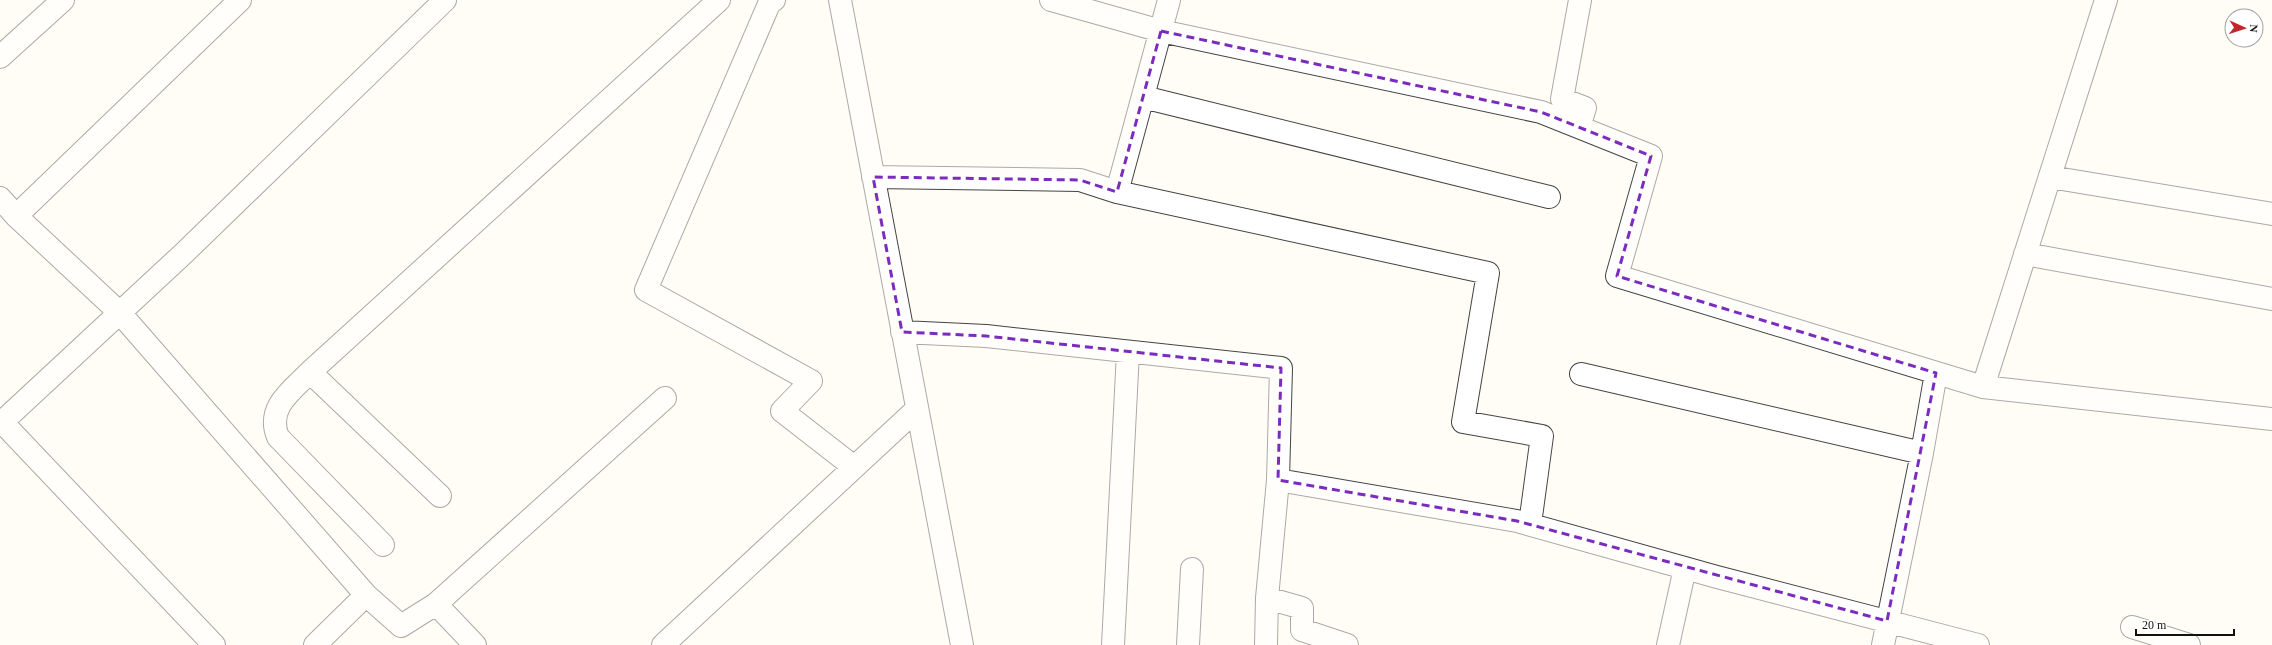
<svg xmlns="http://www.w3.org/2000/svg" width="2272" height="645" viewBox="0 0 2272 645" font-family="'Times New Roman',serif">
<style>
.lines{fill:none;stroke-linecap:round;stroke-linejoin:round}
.minor-casing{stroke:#444;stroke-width:24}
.minor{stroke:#fff;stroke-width:22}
.marked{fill:none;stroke:#7b2cbf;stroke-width:3;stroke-dasharray:8 5;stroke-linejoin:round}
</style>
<rect width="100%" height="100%" fill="#fffdf5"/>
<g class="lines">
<defs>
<path id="minor" d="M774,0L769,4L646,290L811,381L782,411L854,467
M840,0L962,645
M1051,0L1161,31L1541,112L1651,156L1617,276L1983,387
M2106,0L1983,387L2272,419
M0,57L63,0
M1143,97L1549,197
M1579,127L1585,108L1562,99L1580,0
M873,177L1080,180L1117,192L1488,273L1463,422L1542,436L1530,524
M2050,177L2272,214
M1117,192L1169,0
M0,198L16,216L120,313L366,595L315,645
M16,216L240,0
M2025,254L2272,299
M902,332L986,336L1281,368L1278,480L1267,598L1266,645
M310,372L440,496
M1581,374L1922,453
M2,422L214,645
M0,424L183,254L445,0
M1278,480L1517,521L1717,577L1978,645
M383,545L278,437C266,408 291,391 310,372L719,0
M366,595L401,626L436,604
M1267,598L1302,608V630L1347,645
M2132,627L2189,645
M475,645L436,604L665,398
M663,645L917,409
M1113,645L1128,352
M1188,645L1192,569
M1668,645L1685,568
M1883,645L1922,453L1936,373"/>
</defs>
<!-- minor casing -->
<use href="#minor" class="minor-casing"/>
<!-- minor -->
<use href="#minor" class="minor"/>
</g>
<!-- marked area -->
<path d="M0 0H2272V645H0ZM1161,31L1541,112L1651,156L1617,276L1936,373L1887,621L1517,521L1278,480L1281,368L986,336L902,332L873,177L1080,180L1117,192Z" fill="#fffdf5" fill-opacity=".55" fill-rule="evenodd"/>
<path class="marked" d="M1161,31L1541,112L1651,156L1617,276L1936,373L1887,621L1517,521L1278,480L1281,368L986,336L902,332L873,177L1080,180L1117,192Z"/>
<!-- north arrow -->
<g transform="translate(2244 28) rotate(93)"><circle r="19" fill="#ffffff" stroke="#a0a0a0"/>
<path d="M0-3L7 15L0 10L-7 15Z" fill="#c4262e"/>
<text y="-6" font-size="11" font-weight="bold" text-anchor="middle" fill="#111111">N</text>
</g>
<!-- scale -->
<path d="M2136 629v6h98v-6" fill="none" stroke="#111111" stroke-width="2"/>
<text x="2142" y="629" font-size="12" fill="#111111" stroke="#ffffff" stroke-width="3" paint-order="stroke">20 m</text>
</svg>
